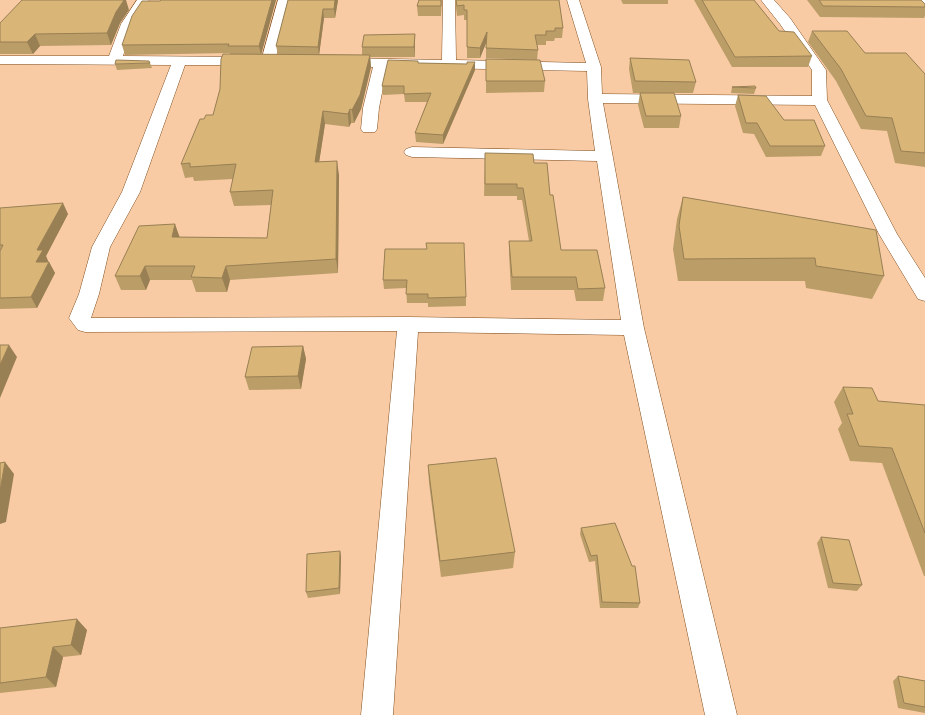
<svg xmlns="http://www.w3.org/2000/svg" width="925" height="715" viewBox="0 0 925 715" font-family="'Exo 2',sans-serif">
<style>
.lines{fill:none;stroke-linecap:round;stroke-linejoin:round}
.street-casing{stroke:#804f1f;stroke-width:1}
.street{fill:#fff;fill-rule:evenodd}
.wall{fill:#bb9d67}
.shaded-wall{fill:#987f54}
.building{fill:#d9b678;stroke:#987f54}
</style>
<rect width="100%" height="100%" fill="#f9cba5"/>
<g class="lines">
<defs>
<path id="street" d="M137,0H149L133,24L123,56L251,57L256,58L258,61L256,64L251,65H185L140,192L110,247L99,294L91,318L408,317L621,320L597,161L412,157L406,155L404,152L406,149L412,147L595,151L588,99L587,71L387,67L379,108L377,129L375,132H363L361,129L363,108L373,67L342,66L337,65L335,62L337,59L342,58L442,60L443,0H455L456,60L586,63L567,0H579L601,67L602,94L812,96V70L780,24L761,0H774L790,18L826,70L827,100L897,234L925,278V301L918,299L879,234L815,105L603,103L644,328L737,715H705L624,335L418,332L393,715H361L397,331L85,332L78,330L69,318L79,294L92,247L122,192L171,65L2,64H0V56H109L121,24Z
M278,0H290L275,61L273,64H263L261,61Z
M918,0H925V5L921,4Z"/>
</defs>
<!-- street casing -->
<use href="#street" class="street-casing"/>
<!-- street -->
<use href="#street" class="street"/>
</g>
<!-- wall -->
<path class="wall" d="M276,0L261,54H278L276,46L288,0H338L335,18H324L319,54L362,55V47L415,34V57H370L371,67L361,109L354,123H351L349,127L325,124L319,162L339,175L338,273L230,280L227,292H196L192,280H150L146,290H121L115,276L179,237L267,238L271,205L234,206L230,192L233,179L194,181L193,177L185,178L181,164L204,119L213,115L230,53L125,55L122,45L160,1Z
M442,0L441,16H418L417,6Z
M455,0H559L563,28L562,38H555L554,41H546V45H537L538,50L537,60L486,58V43L480,58H467V20H464V15L457,16Z
M621,0H668V4H623Z
M694,0H754L779,31L812,56L808,67H732Z
M807,0H921L925,4V16L924,18L820,17Z
M129,10L120,23L111,45L40,46L33,54H0V23Z
M812,31L865,53L925,74V167L895,163L887,131L861,129L836,81L808,42Z
M630,58L696,82L693,93H633L629,69Z
M486,59L545,81L544,92L486,93Z
M475,62V70L443,144L416,142L415,133L427,102H405L404,94L383,95L382,86L419,63L467,64Z
M150,63L152,68L117,70L115,64Z
M732,87L756,88L754,94L731,93Z
M640,93L681,116L679,128H644L638,105Z
M738,95L784,120L825,146L821,156L766,157L754,134L743,133L735,106Z
M485,153L534,163L550,195L561,250L605,288L603,301H576L574,290H511L509,254V241H529L522,200H517V196H484Z
M683,197L884,276L872,299L806,288L805,281H678L673,249L677,219Z
M0,208L68,214L46,256L48,261V262H49L55,273L37,308L0,309Z
M385,249L466,297V306L428,307V303H407L406,288L384,289L383,280Z
M303,346L306,359L301,389L249,390L245,377Z
M843,387L878,401L925,405V576H924L882,463L850,461L838,429L842,423L834,402Z
M428,465L515,552L513,568L441,577L429,483Z
M581,528L632,566L640,603L638,608H600L595,561L589,562L580,534Z
M821,537L862,585L857,591L828,588L817,543Z
M340,551L341,557L340,594L308,598L306,592Z
M0,628L87,630L81,655L63,657L56,687L0,693Z
M898,676L925,681V713L898,708L893,681Z"/>
<!-- shaded-wall -->
<path class="shaded-wall" d="M124,0H126L129,10L120,23L111,45L107,33L116,12Z
M272,0H276L261,55L259,46Z
M335,0H338L335,18L334,9Z
M323,9L324,18L319,56L318,47Z
M487,32L486,43L480,58V48Z
M35,34L40,46L33,54L27,42Z
M415,34V57L414,47Z
M370,55L371,67L361,109L354,123L352,110Z
M475,62V70L443,144V135Z
M350,109L351,123L349,127L348,114Z
M323,111L325,124L317,176L315,162Z
M337,161L339,175L338,273L336,259Z
M63,203L68,214L46,256L48,261L42,273L36,262L37,250Z
M175,224L180,238L172,237Z
M49,262L55,273L37,308L31,297Z
M145,266L150,280L146,290L140,276Z
M226,266L230,280L227,292L222,278Z
M9,345L17,357L0,398V365Z
M303,346L306,359L301,389L298,376Z
M5,462L14,474L6,522L0,524V491Z
M340,551L341,557L340,594L339,588Z
M77,619L87,630L81,655L71,645Z
M53,647L63,657L56,687L46,677Z"/>
<!-- building -->
<path class="building" d="M22,0H124L116,12L107,33L35,34L27,42H0V23Z
M161,0H272L259,46H228L229,44L122,45L132,16L142,1H160Z
M288,0H335L334,9H323L318,47L276,46Z
M419,0H441V6H417Z
M456,0H559L563,28H555V31H546V35H535L538,50L486,48L487,32L480,48L467,47V10H464V5L457,6Z
M702,0H754L779,31L794,32L812,56L735,57Z
M819,0H921L925,4V7L823,6Z
M812,31H847L865,53H906L925,74V153L901,151L892,118L866,116L841,69Z
M415,34L414,47H362L364,35Z
M223,54L370,55L360,95L352,110L350,109L348,114L323,111L315,162L337,161L336,259L226,266L222,278L191,277L195,266H145L140,276H115L139,226L175,224L172,237L267,238L273,190L230,192L236,164L190,167V163L181,164L200,119H204L206,115H213L220,89L221,59Z
M630,58L689,60L696,82L635,81Z
M486,59L540,60L545,81H486Z
M116,60L149,61L150,63L115,64Z
M388,60L418,61V63L467,64V62H475L443,135L415,133L431,93L404,94V86H382Z
M755,86L756,88L732,87Z
M640,93H674L681,116H646Z
M738,95L766,96L784,120H814L825,146H770L757,123H746Z
M485,153L533,154L534,163H547L550,195H553L561,250H597L605,288L578,289L576,277H512L509,241H532L523,188H517V184H485Z
M683,197L876,230L884,276L816,266L815,258L684,259L679,226Z
M63,203L37,250H43L36,262H49L31,297L0,298V251L3,245H0V208Z
M426,243H464L466,297L428,298V294H406L407,280H383L385,249H427Z
M0,345H9L0,365Z
M303,346L298,376L245,377L252,347Z
M843,387L872,388L878,401L925,405V533L892,448L859,446L847,414H853Z
M496,458L515,552L440,561L428,465Z
M5,462L0,491V463Z
M615,523L632,566H635L640,603L602,602L597,555L591,556L581,528Z
M821,537L849,540L862,585L833,583Z
M340,551L339,588L306,592L307,554Z
M77,619L71,645L53,647L46,677L0,683V628Z
M898,676L925,681V707L904,703Z"/>
</svg>
